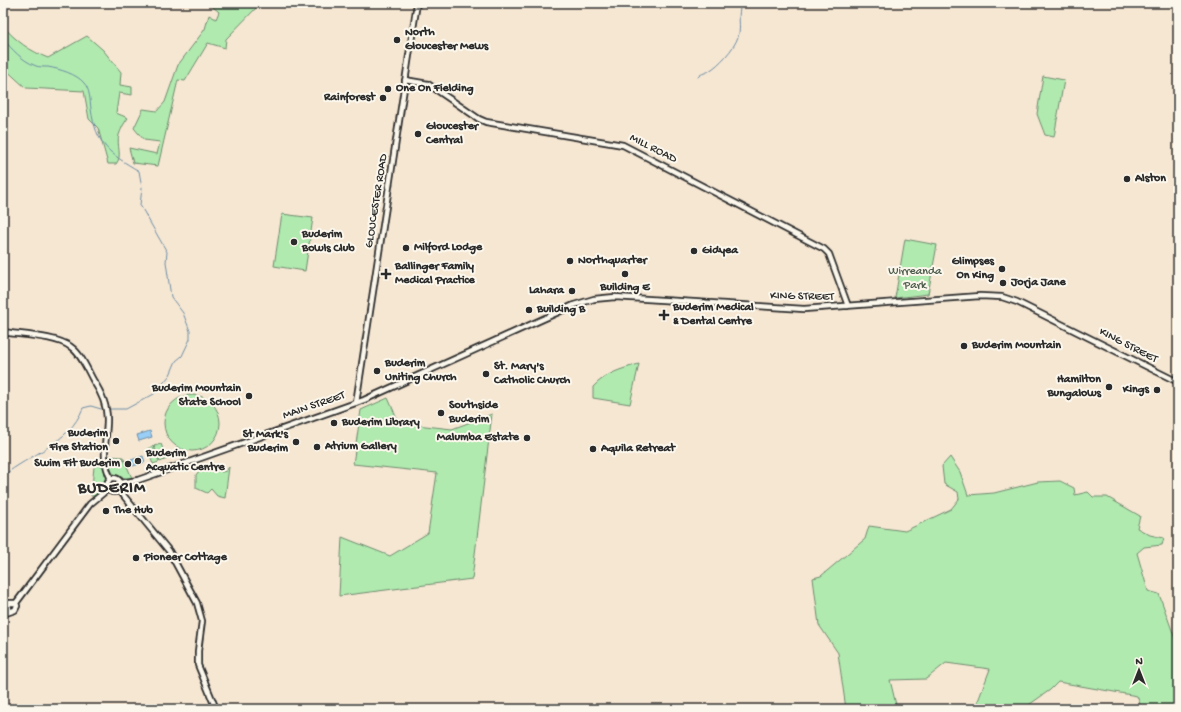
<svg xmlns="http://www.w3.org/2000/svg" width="1181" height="712" viewBox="0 0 1181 712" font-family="'Gochi Hand',sans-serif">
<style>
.green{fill:#b0eaaf;stroke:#6e8a6d}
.water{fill:#99cff7;stroke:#6d8da5}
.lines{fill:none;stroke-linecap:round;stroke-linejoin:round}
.stream{stroke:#6d8da5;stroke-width:1}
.secondary-casing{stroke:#2b2b2b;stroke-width:8}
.secondary{stroke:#fbf7ec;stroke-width:4.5}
.poi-dot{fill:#2b2b2b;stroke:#fbf7ec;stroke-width:1.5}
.labels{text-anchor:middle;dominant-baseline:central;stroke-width:4;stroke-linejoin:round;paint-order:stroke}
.poi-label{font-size:12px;font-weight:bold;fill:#2b2b2b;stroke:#fbf7ec;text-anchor:start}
.street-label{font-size:12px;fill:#2b2b2b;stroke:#fbf7ec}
.park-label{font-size:12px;fill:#4c5b4c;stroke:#fbf7ec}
.district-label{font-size:16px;font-weight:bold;letter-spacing:1px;fill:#2b2b2b;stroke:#fbf7ec}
</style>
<rect width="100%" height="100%" fill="#f6e7d3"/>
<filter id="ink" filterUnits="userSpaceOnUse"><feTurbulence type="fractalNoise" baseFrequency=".025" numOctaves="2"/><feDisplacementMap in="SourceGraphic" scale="8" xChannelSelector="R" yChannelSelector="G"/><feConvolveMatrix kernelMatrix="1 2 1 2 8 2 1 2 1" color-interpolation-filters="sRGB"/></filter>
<g filter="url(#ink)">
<!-- green -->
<path class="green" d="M215,3H261L226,39L225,48L208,43L185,81L178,80L158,166L133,163L129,148L157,154L160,142L144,140L134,128L143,109L157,111L165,102L178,65L205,29L209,15L216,19L219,12L213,7Z
M3,26C16,41 30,51 48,58L87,36L103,50L121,72L120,85L132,87V95L119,93L116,113L128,118C124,123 121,129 119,135C116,145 123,156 116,164H108L98,128L89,119L84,91L26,88L3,67Z
M1043,76L1064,80L1054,137L1045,135L1037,114Z
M282,214L313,218L305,271L274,266Z
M905,239L937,245L928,294L895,298Z
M639,364L630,404L593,398V387C606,373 621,369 639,364Z
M164 423a28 28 0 1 1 56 0a28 28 0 1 1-56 0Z
M388,398L399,423L452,429L492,414L472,579L339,596L342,537L390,556L428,533L437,473L353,464L361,410Z
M161,444L167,459L160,462L154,446Z
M153,446L159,462L153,464L147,449Z
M108,456L123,457L132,478C117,479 106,472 108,456Z
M950,457L960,472L968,495L994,493L1038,482L1060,481L1074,488L1075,495L1088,492L1093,497H1107L1140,516L1137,528L1150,535L1164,538L1162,545L1144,547L1137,553L1148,591L1159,594L1178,647V709H1142L1137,696L1058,682L1050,690L1023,709H978V701L990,669L946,663L926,679L890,680L897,709H846L838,653L819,625L813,578L821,576L865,539L869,526L905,531L951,509L959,499L958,492L944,484L942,466Z
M97,464L103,466C107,479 106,488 95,496H91L94,467Z
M212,464L217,465L221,472L226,471L229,467L225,498L217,496L211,489L207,493L196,488V475L202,467Z"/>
<!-- water -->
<path class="water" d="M150,431L152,437L139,441L137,435Z
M143,456L145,462L133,466L131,460Z"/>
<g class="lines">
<!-- stream -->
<path class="stream" d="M3,39C13,50 21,60 36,66C39,67 44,67 48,67C59,69 77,74 84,83C90,89 90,101 91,109C96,145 110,154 139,171L142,188L140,205L167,252L166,262L171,297L183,313L190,331V339L182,356L176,361L170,375L154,394L126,409H110
M698,77C701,73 704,74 709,71C719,65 734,49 738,37C742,26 736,14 742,3
M3,476C30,454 69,444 83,408L91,406L101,409"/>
<defs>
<path id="secondary" d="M405,80L428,84L479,119L486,122L623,145L824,249L829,254L848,306
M3,332C21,335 57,336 71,347C81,354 87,369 93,380C101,392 107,404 107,419C107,441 100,457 111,479
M356,403L417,3
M107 485a7 7 0 1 1 14 0a7 7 0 1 1-14 0Z
M121,483L138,480L161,472L364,400L574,305L594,299L615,297L804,309L980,296L1002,297L1017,302L1178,382
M119,490L169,551L197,603L202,621L198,651V665L216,709
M16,603L90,504L108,489
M8,608L9,603H16
M3,614L15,610L17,606L16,603"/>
</defs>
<!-- secondary casing -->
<use href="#secondary" class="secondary-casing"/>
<!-- secondary -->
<use href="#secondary" class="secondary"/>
</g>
</g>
<!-- markers -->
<g class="poi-dot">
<circle cx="397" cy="40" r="4"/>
<circle cx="388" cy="89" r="4"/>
<circle cx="383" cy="98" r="4"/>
<circle cx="418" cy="134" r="4"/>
<circle cx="1127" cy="179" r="4"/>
<circle cx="294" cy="242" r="4"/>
<circle cx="406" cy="248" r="4"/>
<circle cx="694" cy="251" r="4"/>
<circle cx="570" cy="261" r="4"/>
<circle cx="1002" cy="269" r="4"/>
<path d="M384 268h4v4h4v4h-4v4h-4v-4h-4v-4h4z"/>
<circle cx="625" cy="274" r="4"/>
<circle cx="1003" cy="283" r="4"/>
<circle cx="572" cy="291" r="4"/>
<circle cx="529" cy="310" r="4"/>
<path d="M662 309h4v4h4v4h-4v4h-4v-4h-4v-4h4z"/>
<circle cx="964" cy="346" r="4"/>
<circle cx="377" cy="371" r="4"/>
<circle cx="486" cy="374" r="4"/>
<circle cx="1109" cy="387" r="4"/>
<circle cx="1157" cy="390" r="4"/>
<circle cx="249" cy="396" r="4"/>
<circle cx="441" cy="413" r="4"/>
<circle cx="334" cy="423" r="4"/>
<circle cx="527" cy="438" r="4"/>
<circle cx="116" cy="441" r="4"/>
<circle cx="296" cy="442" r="4"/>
<circle cx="317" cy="447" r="4"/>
<circle cx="593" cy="449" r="4"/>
<circle cx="138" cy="461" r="4"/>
<circle cx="128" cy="464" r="4"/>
<circle cx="106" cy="511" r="4"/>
<circle cx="136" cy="558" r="4"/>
</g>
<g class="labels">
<!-- poi labels -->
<g class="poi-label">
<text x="405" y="33">North<tspan x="405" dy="14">Gloucester Mews</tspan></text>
<text x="396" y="89">One On Fielding</text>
<text x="375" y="98" text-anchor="end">Rainforest</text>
<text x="426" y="127">Gloucester<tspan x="426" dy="14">Central</tspan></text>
<text x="1135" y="179">Alston</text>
<text x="302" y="235">Buderim<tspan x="302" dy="14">Bowls Club</tspan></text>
<text x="414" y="248">Milford Lodge</text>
<text x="702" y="251">Gidyea</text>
<text x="578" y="261">Northquarter</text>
<text x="994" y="262" text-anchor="end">Glimpses<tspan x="994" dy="14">On King</tspan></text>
<text x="395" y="267">Ballinger Family<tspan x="395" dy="14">Medical Practice</tspan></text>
<text x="1011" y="283">Jorja Jane</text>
<text x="625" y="288" text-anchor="middle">Building E</text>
<text x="564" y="291" text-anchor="end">Lahara</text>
<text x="673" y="308">Buderim Medical<tspan x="673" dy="14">&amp; Dental Centre</tspan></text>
<text x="537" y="310">Building B</text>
<text x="972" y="346">Buderim Mountain</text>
<text x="385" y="364">Buderim<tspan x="385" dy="14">Uniting Church</tspan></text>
<text x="494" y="367">St. Mary's<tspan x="494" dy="14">Catholic Church</tspan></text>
<text x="1101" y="380" text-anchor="end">Hamilton<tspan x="1101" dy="14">Bungalows</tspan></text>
<text x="241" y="389" text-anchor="end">Buderim Mountain<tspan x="241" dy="14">State School</tspan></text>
<text x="1149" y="390" text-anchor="end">Kings</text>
<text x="449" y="406">Southside<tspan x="449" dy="14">Buderim</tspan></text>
<text x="342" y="423">Buderim Library</text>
<text x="108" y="434" text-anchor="end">Buderim<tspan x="108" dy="14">Fire Station</tspan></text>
<text x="288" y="435" text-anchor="end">St Mark's<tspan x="288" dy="14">Buderim</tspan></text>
<text x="519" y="438" text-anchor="end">Malumba Estate</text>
<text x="325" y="447">Atrium Gallery</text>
<text x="601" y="449">Aquila Retreat</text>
<text x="146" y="454">Buderim<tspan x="146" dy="14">Acquatic Centre</tspan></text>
<text x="120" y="464" text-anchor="end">Swim Fit Buderim</text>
<text x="114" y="511">The Hub</text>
<text x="144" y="558">Pioneer Cottage</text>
</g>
<!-- street labels -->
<g class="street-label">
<text transform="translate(653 149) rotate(27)">MILL ROAD</text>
<text transform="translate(377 201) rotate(-81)">GLOUCESTER ROAD</text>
<text transform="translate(802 297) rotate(1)">KING STREET</text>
<text transform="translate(1128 346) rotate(27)">KING STREET</text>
<text transform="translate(314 406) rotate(-19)">MAIN STREET</text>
</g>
<!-- park labels -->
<g class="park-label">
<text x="915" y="272">Wirreanda<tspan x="915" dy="14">Park</tspan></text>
</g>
<!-- district labels -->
<g class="district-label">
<text x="112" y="489">BUDERIM</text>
</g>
</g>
<!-- margin -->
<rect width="1181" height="712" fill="none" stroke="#fbf7ec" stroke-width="16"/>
<rect x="8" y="8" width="1165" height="696" fill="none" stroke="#2b2b2b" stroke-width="1.5" filter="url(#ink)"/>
<!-- north arrow -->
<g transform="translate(1139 670)" stroke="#fbf7ec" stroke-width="3" paint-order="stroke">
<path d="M0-3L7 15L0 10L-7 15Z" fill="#2b2b2b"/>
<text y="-6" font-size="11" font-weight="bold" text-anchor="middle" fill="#2b2b2b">N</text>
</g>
</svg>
